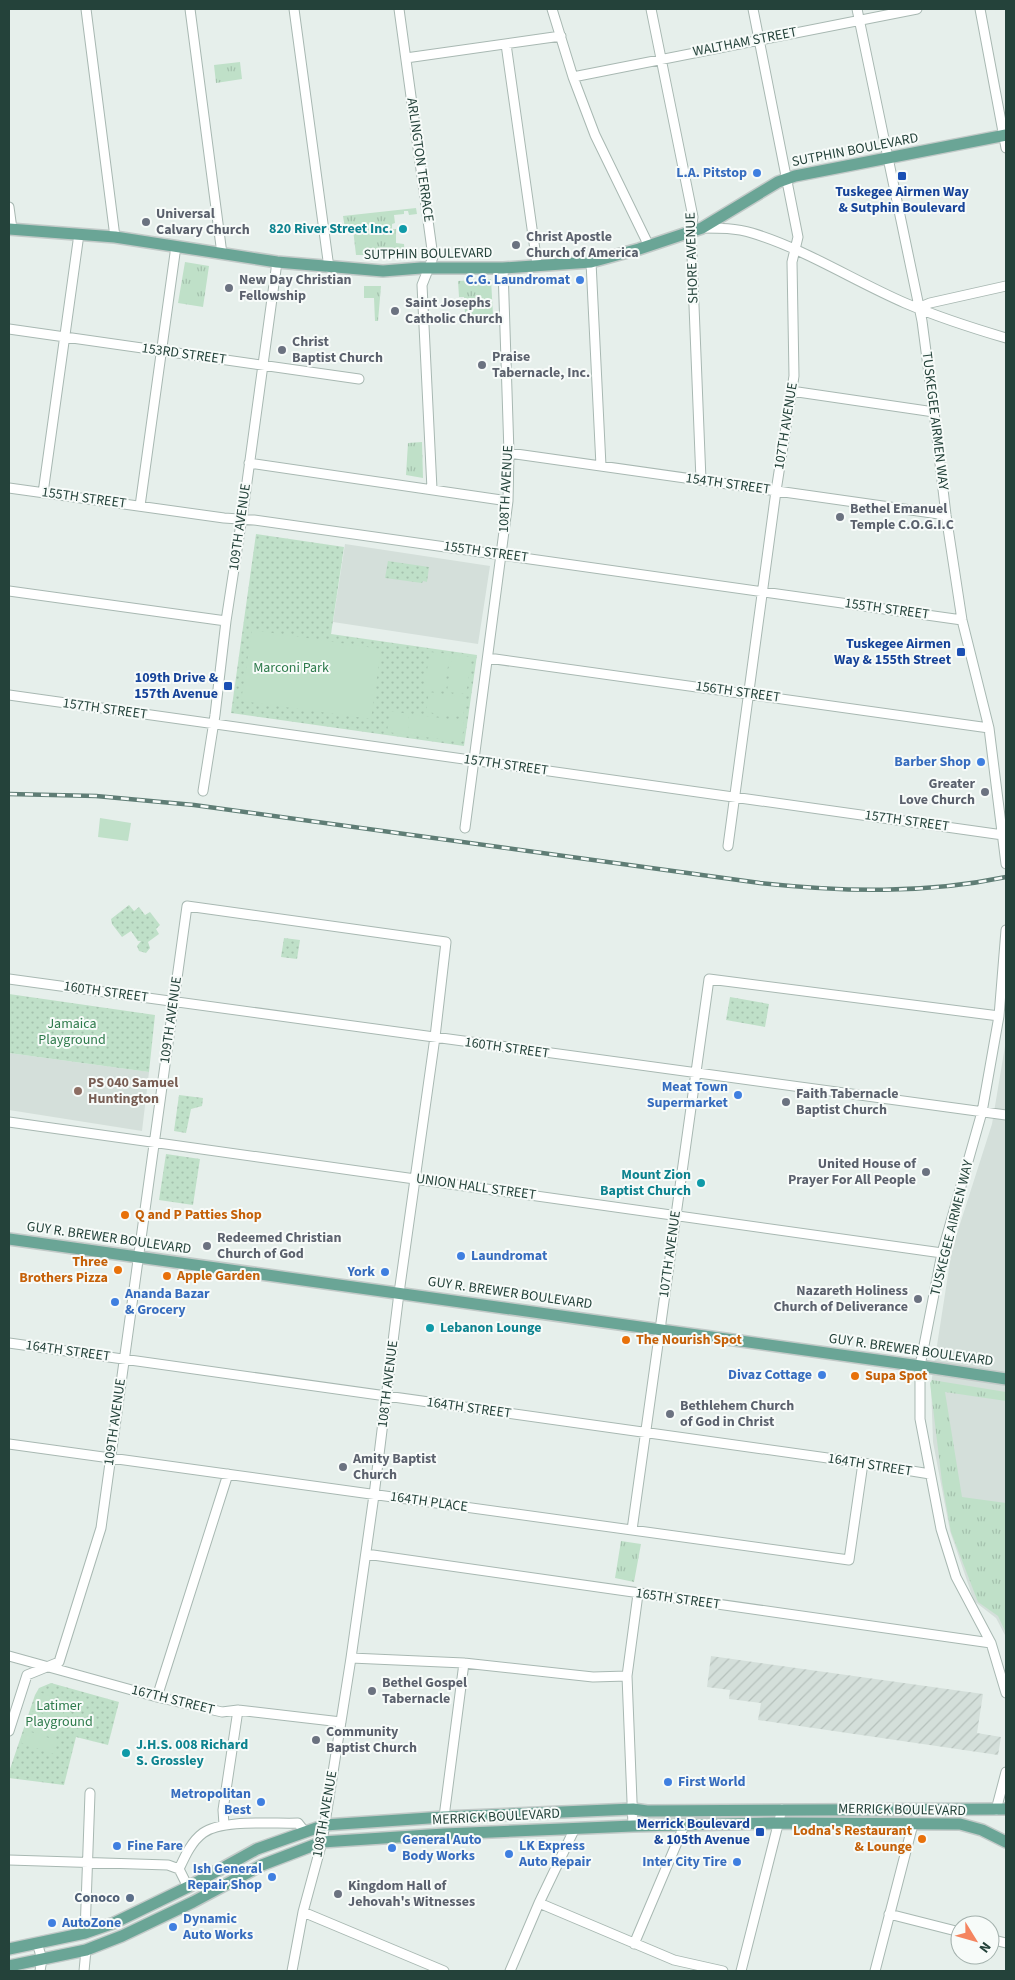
<svg xmlns="http://www.w3.org/2000/svg" width="1015" height="1980" viewBox="0 0 1015 1980" font-family="'Source Sans 3',sans-serif">
<style>
.built{fill:#d4dfda}
.industrial{fill:url(#industrial-furrows)}
.grass{fill:url(#grass-tufts)}
.park{fill:url(#park-dots)}
.pitch{fill:#bfe0c8}
.lines{fill:none;stroke-linecap:round;stroke-linejoin:round}
.minor-casing{stroke:#a8b8b2;stroke-width:11}
.major-casing{stroke:#c2cac8;stroke-width:14}
.minor{stroke:#fff;stroke-width:9}
.major{stroke:#6aa596;stroke-width:11}
.rail-casing{stroke:#5f7d75;stroke-width:4.5}
.rail{stroke:#f7fbf9;stroke-width:2.5;stroke-dasharray:8;stroke-linecap:butt}
.shop-dot{fill:#3f7fe0;stroke:#f7fbf9;stroke-width:2}
.transit-dot{fill:#1a4fb4;stroke:#f7fbf9;stroke-width:2}
.worship-dot{fill:#6b7280;stroke:#f7fbf9;stroke-width:2}
.culture-dot{fill:#0f9aa8;stroke:#f7fbf9;stroke-width:2}
.education-dot{fill:#8d6e63;stroke:#f7fbf9;stroke-width:2}
.food-dot{fill:#e8710a;stroke:#f7fbf9;stroke-width:2}
.service-dot{fill:#5c6f8a;stroke:#f7fbf9;stroke-width:2}
.labels{text-anchor:middle;dominant-baseline:central;stroke-width:4;stroke-linejoin:round;paint-order:stroke}
.street-label{font-size:14px;fill:#24423a;stroke:#f7fbf9}
.shop-label{font-size:14px;font-weight:bold;fill:#366cbe;stroke:#f7fbf9;text-anchor:end}
.transit-label{font-size:14px;font-weight:bold;fill:#164399;stroke:#f7fbf9;text-anchor:end}
.worship-label{font-size:14px;font-weight:bold;fill:#5b616d;stroke:#f7fbf9;text-anchor:start}
.culture-label{font-size:14px;font-weight:bold;fill:#0d838f;stroke:#f7fbf9;text-anchor:end}
.park-label{font-size:14px;fill:#2d7a4b;stroke:#f7fbf9}
.education-label{font-size:14px;font-weight:bold;fill:#785e54;stroke:#f7fbf9;text-anchor:start}
.food-label{font-size:14px;font-weight:bold;fill:#c56008;stroke:#f7fbf9;text-anchor:start}
.service-label{font-size:14px;font-weight:bold;fill:#4e5e75;stroke:#f7fbf9;text-anchor:end}
</style>
<defs>
<pattern id="industrial-furrows" width="10" height="10" patternUnits="userSpaceOnUse" patternTransform="scale(1.25)"><rect width="10" height="10" fill="#d4dfda"/><path d="M-1 1l2-2M0 10L10 0M9 11l2-2" fill="none" stroke="#b6c1bc"/></pattern>
<pattern id="grass-tufts" width="24" height="20" patternUnits="userSpaceOnUse" patternTransform="scale(1.25)"><rect width="24" height="20" fill="#bfe0c8"/><path d="M3 7l-1-3M5 7V3M7 7l1-3M15 17l-1-3M17 17v-4M19 17l1-3" fill="none" stroke="#a4c1ad"/></pattern>
<pattern id="park-dots" width="8" height="8" patternUnits="userSpaceOnUse" patternTransform="scale(1.25)"><rect width="8" height="8" fill="#bfe0c8"/><path d="M2 2h.1M6 6h.1" fill="none" stroke="#a4c1ad" stroke-width="1.8" stroke-linecap="round"/></pattern>
</defs>
<rect width="100%" height="100%" fill="#e6efeb"/>
<!-- built -->
<path class="built" d="M345,544L490,566L478,644L333,622Z
M1006,1040V1637L996,1618L974,1601L950,1531L933,1442L931,1384L952,1249L992,1124Z
M9,1053L149,1072L142,1131L9,1110Z"/>
<!-- industrial -->
<path class="industrial" d="M711,1656L983,1694L977,1733L1001,1737L998,1755L758,1720L761,1703L729,1699L730,1690L707,1687Z"/>
<!-- grass -->
<path class="grass" d="M240,62L242,79L216,83L214,65Z
M416,208L417,214L409,215L408,211H404V214L394,215L395,223L392,224V229H396V243L404,244L405,257L395,258V255H356L353,229H345L343,216Z
M185,262L209,266L203,307L178,303Z
M491,279L493,315L460,317L459,313H465L464,297H459L458,281Z
M364,286H381L378,321H375L374,298H364Z
M422,442L423,478L406,475L408,443Z
M932,1380L1006,1392V1401L945,1392L962,1497L1006,1503V1633L998,1616L978,1602L951,1532L942,1482L930,1383Z
M621,1541L641,1544L634,1582L615,1578Z"/>
<!-- park -->
<path class="park" d="M256,534L344,547L331,634L477,655L464,746L231,713Z
M388,561L429,567L427,582L423,581L422,583L385,578Z
M129,905L134,911L139,907L145,915L150,912L160,925L156,929L159,934L148,942L150,948L146,953L139,951L137,946L141,941H138L131,931L122,937L112,924L111,919Z
M284,938L300,940L297,959L281,957Z
M9,994L155,1015L149,1072L9,1053Z
M730,997L769,1004L765,1027L726,1020Z
M179,1095L203,1098L202,1106L191,1109L186,1133L174,1131Z
M166,1154L200,1159L193,1205L159,1200Z
M51,1683L119,1702L108,1745L76,1737L64,1785L9,1778V1772L35,1695L39,1688Z"/>
<!-- pitch -->
<path class="pitch" d="M252,630L381,649L371,719L241,701Z
M430,652L450,654L444,691L424,689Z
M452,655L472,657L466,694L447,692Z
M429,692L466,697L463,717L426,712Z
M390,711L409,714L408,730L410,714L464,721L462,742L387,732Z
M100,818L131,823L128,841L98,837Z
M38,1692L67,1701L61,1719L32,1710Z
M31,1711L61,1720L55,1738L25,1729Z
M25,1730L58,1741L54,1754L21,1743Z"/>
<g class="lines">
<defs>
<path id="minor" d="M86,9L115,237
M190,9L222,254
M294,9L329,268
M399,9L433,257L422,285L432,489
M552,9L573,77L595,135L649,246
M651,9L693,217L691,231L701,480
M857,9L922,321L934,412L946,515L962,620L989,728L1006,864
M980,9L1006,148
M506,44L537,264
M406,58L561,36
M573,77L917,9
M9,207L12,229
M703,228C719,228 736,228 752,233C805,249 854,281 905,303C938,317 972,328 1006,338
M591,262L601,466
M918,308L930,303L1006,286
M9,329L359,379
M791,391L934,412
M509,453L946,515
M249,463L508,501
M9,488L224,518L254,520L962,620
M43,493L79,234
M140,506L176,246
M9,591L226,621
M488,658L989,728
M9,695L1003,835
M203,791L215,715L226,621L244,504L277,262
M465,828L508,501L509,453L503,268
M728,846L776,491L794,376L792,262L798,237L753,9
M1006,930L999,1016L982,1112L942,1253L920,1366V1419L941,1529L956,1577L991,1643L1006,1693
M9,979L1006,1115
M9,1122L942,1253
M9,1343L863,1463L930,1474
M9,1444L849,1560L863,1463
M632,1530L709,979L999,1016
M366,1554L991,1643
M9,1656L157,1697L222,1712L238,1710L341,1722
M351,1658L464,1663L593,1677L627,1676
M157,1697L228,1474
M9,1731L27,1675L59,1662L101,1528L187,906L446,942L435,1037L399,1293L374,1495L351,1658L322,1842L303,1912L292,1971
M996,1810L1006,1772
M444,1817L464,1663
M224,1825L223,1810L238,1710
M633,1826L627,1676L638,1594
M9,1860L168,1865L179,1869L188,1887
M179,1869C185,1856 191,1842 203,1833C222,1819 274,1824 298,1823L305,1832
M539,1903L674,1960L723,1971
M303,1912L444,1971
M889,1914L960,1932
M85,1933L90,1793
M990,1939L1006,1943
M37,1943L42,1959L40,1971
M634,1944L684,1826
M84,1971L86,1950
M510,1971L539,1903L575,1828
M741,1971L782,1809
M875,1971L913,1824"/>
<path id="major" d="M9,229L115,237L277,262L383,271L421,268H503L591,262L639,249L702,228L778,182L795,176L1006,135
M9,1239L920,1366L1006,1379
M9,1949L85,1933L114,1923L188,1887L257,1849L325,1825L444,1817L633,1809L647,1811L1006,1809
M9,1966L86,1950L122,1936L193,1902L262,1865L322,1842L444,1834L633,1826L778,1823L960,1824L982,1830L1006,1842"/>
</defs>
<!-- minor casing -->
<use href="#minor" class="minor-casing"/>
<!-- major casing -->
<use href="#major" class="major-casing"/>
<!-- minor -->
<use href="#minor" class="minor"/>
<!-- major -->
<use href="#major" class="major"/>
<defs>
<path id="rail" d="M9,794L96,796L194,805L760,883C843,892 925,894 1006,877"/>
</defs>
<!-- rail casing -->
<use href="#rail" class="rail-casing"/>
<!-- rail -->
<use href="#rail" class="rail"/>
</g>
<!-- markers -->
<g class="shop-dot">
<circle cx="757" cy="173" r="5"/>
<circle cx="580" cy="280" r="5"/>
<circle cx="981" cy="762" r="5"/>
<circle cx="738" cy="1095" r="5"/>
<circle cx="461" cy="1256" r="5"/>
<circle cx="385" cy="1272" r="5"/>
<circle cx="115" cy="1302" r="5"/>
<circle cx="822" cy="1375" r="5"/>
<circle cx="668" cy="1782" r="5"/>
<circle cx="261" cy="1802" r="5"/>
<circle cx="117" cy="1846" r="5"/>
<circle cx="392" cy="1848" r="5"/>
<circle cx="509" cy="1854" r="5"/>
<circle cx="737" cy="1862" r="5"/>
<circle cx="272" cy="1877" r="5"/>
<circle cx="52" cy="1923" r="5"/>
<circle cx="173" cy="1927" r="5"/>
</g>
<g class="transit-dot">
<rect x="897" y="171" width="10" height="10" rx="2.5"/>
<rect x="956" y="647" width="10" height="10" rx="2.5"/>
<rect x="223" y="681" width="10" height="10" rx="2.5"/>
<rect x="755" y="1827" width="10" height="10" rx="2.5"/>
</g>
<g class="worship-dot">
<circle cx="146" cy="222" r="5"/>
<circle cx="516" cy="245" r="5"/>
<circle cx="229" cy="288" r="5"/>
<circle cx="395" cy="311" r="5"/>
<circle cx="282" cy="350" r="5"/>
<circle cx="482" cy="365" r="5"/>
<circle cx="840" cy="517" r="5"/>
<circle cx="985" cy="792" r="5"/>
<circle cx="786" cy="1102" r="5"/>
<circle cx="926" cy="1172" r="5"/>
<circle cx="207" cy="1246" r="5"/>
<circle cx="918" cy="1299" r="5"/>
<circle cx="670" cy="1414" r="5"/>
<circle cx="343" cy="1467" r="5"/>
<circle cx="372" cy="1691" r="5"/>
<circle cx="316" cy="1740" r="5"/>
<circle cx="338" cy="1894" r="5"/>
</g>
<g class="culture-dot">
<circle cx="403" cy="229" r="5"/>
<circle cx="701" cy="1183" r="5"/>
<circle cx="430" cy="1328" r="5"/>
<circle cx="126" cy="1753" r="5"/>
</g>
<circle class="education-dot" cx="78" cy="1091" r="5"/>
<g class="food-dot">
<circle cx="125" cy="1215" r="5"/>
<circle cx="118" cy="1270" r="5"/>
<circle cx="167" cy="1276" r="5"/>
<circle cx="626" cy="1340" r="5"/>
<circle cx="855" cy="1376" r="5"/>
<circle cx="922" cy="1839" r="5"/>
</g>
<circle class="service-dot" cx="130" cy="1898" r="5"/>
<g class="labels">
<!-- street labels -->
<g class="street-label">
<text transform="translate(745 42) rotate(-11)">WALTHAM STREET</text>
<text transform="translate(855 150) rotate(-11)">SUTPHIN BOULEVARD</text>
<text transform="translate(420 160) rotate(82)">ARLINGTON TERRACE</text>
<text transform="translate(428 254) rotate(-1)">SUTPHIN BOULEVARD</text>
<text transform="translate(692 258) rotate(-92)">SHORE AVENUE</text>
<text transform="translate(184 354) rotate(8)">153RD STREET</text>
<text transform="translate(935 421) rotate(83)">TUSKEGEE AIRMEN WAY</text>
<text transform="translate(786 426) rotate(-81)">107TH AVENUE</text>
<text transform="translate(728 484) rotate(8)">154TH STREET</text>
<text transform="translate(506 489) rotate(-87)">108TH AVENUE</text>
<text transform="translate(84 498) rotate(8)">155TH STREET</text>
<text transform="translate(240 527) rotate(-82)">109TH AVENUE</text>
<text transform="translate(486 552) rotate(8)">155TH STREET</text>
<text transform="translate(887 609) rotate(8)">155TH STREET</text>
<text transform="translate(738 692) rotate(8)">156TH STREET</text>
<text transform="translate(105 709) rotate(8)">157TH STREET</text>
<text transform="translate(506 765) rotate(8)">157TH STREET</text>
<text transform="translate(907 821) rotate(8)">157TH STREET</text>
<text transform="translate(106 992) rotate(8)">160TH STREET</text>
<text transform="translate(171 1020) rotate(-82)">109TH AVENUE</text>
<text transform="translate(507 1048) rotate(8)">160TH STREET</text>
<text transform="translate(476 1187) rotate(8)">UNION HALL STREET</text>
<text transform="translate(952 1228) rotate(-76)">TUSKEGEE AIRMEN WAY</text>
<text transform="translate(109 1238) rotate(8)">GUY R. BREWER BOULEVARD</text>
<text transform="translate(670 1254) rotate(-82)">107TH AVENUE</text>
<text transform="translate(510 1293) rotate(8)">GUY R. BREWER BOULEVARD</text>
<text transform="translate(911 1350) rotate(8)">GUY R. BREWER BOULEVARD</text>
<text transform="translate(68 1351) rotate(8)">164TH STREET</text>
<text transform="translate(388 1384) rotate(-83)">108TH AVENUE</text>
<text transform="translate(469 1408) rotate(8)">164TH STREET</text>
<text transform="translate(115 1422) rotate(-82)">109TH AVENUE</text>
<text transform="translate(870 1465) rotate(9)">164TH STREET</text>
<text transform="translate(429 1502) rotate(8)">164TH PLACE</text>
<text transform="translate(678 1599) rotate(8)">165TH STREET</text>
<text transform="translate(173 1700) rotate(14)">167TH STREET</text>
<text transform="translate(902 1810) rotate(1)">MERRICK BOULEVARD</text>
<text transform="translate(325 1814) rotate(-80)">108TH AVENUE</text>
<text transform="translate(496 1817) rotate(-3)">MERRICK BOULEVARD</text>
</g>
<!-- shop labels -->
<g class="shop-label">
<text x="747" y="173">L.A. Pitstop</text>
<text x="570" y="280">C.G. Laundromat</text>
<text x="971" y="762">Barber Shop</text>
<text x="728" y="1087">Meat Town<tspan x="728" dy="16">Supermarket</tspan></text>
<text x="471" y="1256" text-anchor="start">Laundromat</text>
<text x="375" y="1272">York</text>
<text x="125" y="1294" text-anchor="start">Ananda Bazar<tspan x="125" dy="16">&amp; Grocery</tspan></text>
<text x="812" y="1375">Divaz Cottage</text>
<text x="678" y="1782" text-anchor="start">First World</text>
<text x="251" y="1794">Metropolitan<tspan x="251" dy="16">Best</tspan></text>
<text x="402" y="1840" text-anchor="start">General Auto<tspan x="402" dy="16">Body Works</tspan></text>
<text x="127" y="1846" text-anchor="start">Fine Fare</text>
<text x="519" y="1846" text-anchor="start">LK Express<tspan x="519" dy="16">Auto Repair</tspan></text>
<text x="727" y="1862">Inter City Tire</text>
<text x="262" y="1869">Ish General<tspan x="262" dy="16">Repair Shop</tspan></text>
<text x="183" y="1919" text-anchor="start">Dynamic<tspan x="183" dy="16">Auto Works</tspan></text>
<text x="62" y="1923" text-anchor="start">AutoZone</text>
</g>
<!-- transit labels -->
<g class="transit-label">
<text x="902" y="192" text-anchor="middle">Tuskegee Airmen Way<tspan x="902" dy="16">&amp; Sutphin Boulevard</tspan></text>
<text x="951" y="644">Tuskegee Airmen<tspan x="951" dy="16">Way &amp; 155th Street</tspan></text>
<text x="218" y="678">109th Drive &amp;<tspan x="218" dy="16">157th Avenue</tspan></text>
<text x="750" y="1824">Merrick Boulevard<tspan x="750" dy="16">&amp; 105th Avenue</tspan></text>
</g>
<!-- worship labels -->
<g class="worship-label">
<text x="156" y="214">Universal<tspan x="156" dy="16">Calvary Church</tspan></text>
<text x="526" y="237">Christ Apostle<tspan x="526" dy="16">Church of America</tspan></text>
<text x="239" y="280">New Day Christian<tspan x="239" dy="16">Fellowship</tspan></text>
<text x="405" y="303">Saint Josephs<tspan x="405" dy="16">Catholic Church</tspan></text>
<text x="292" y="342">Christ<tspan x="292" dy="16">Baptist Church</tspan></text>
<text x="492" y="357">Praise<tspan x="492" dy="16">Tabernacle, Inc.</tspan></text>
<text x="850" y="509">Bethel Emanuel<tspan x="850" dy="16">Temple C.O.G.I.C</tspan></text>
<text x="975" y="784" text-anchor="end">Greater<tspan x="975" dy="16">Love Church</tspan></text>
<text x="796" y="1094">Faith Tabernacle<tspan x="796" dy="16">Baptist Church</tspan></text>
<text x="916" y="1164" text-anchor="end">United House of<tspan x="916" dy="16">Prayer For All People</tspan></text>
<text x="217" y="1238">Redeemed Christian<tspan x="217" dy="16">Church of God</tspan></text>
<text x="908" y="1291" text-anchor="end">Nazareth Holiness<tspan x="908" dy="16">Church of Deliverance</tspan></text>
<text x="680" y="1406">Bethlehem Church<tspan x="680" dy="16">of God in Christ</tspan></text>
<text x="353" y="1459">Amity Baptist<tspan x="353" dy="16">Church</tspan></text>
<text x="382" y="1683">Bethel Gospel<tspan x="382" dy="16">Tabernacle</tspan></text>
<text x="326" y="1732">Community<tspan x="326" dy="16">Baptist Church</tspan></text>
<text x="348" y="1886">Kingdom Hall of<tspan x="348" dy="16">Jehovah's Witnesses</tspan></text>
</g>
<!-- culture labels -->
<g class="culture-label">
<text x="393" y="229">820 River Street Inc.</text>
<text x="691" y="1175">Mount Zion<tspan x="691" dy="16">Baptist Church</tspan></text>
<text x="440" y="1328" text-anchor="start">Lebanon Lounge</text>
<text x="136" y="1745" text-anchor="start">J.H.S. 008 Richard<tspan x="136" dy="16">S. Grossley</tspan></text>
</g>
<!-- park labels -->
<g class="park-label">
<text x="291" y="668">Marconi Park</text>
<text x="72" y="1024">Jamaica<tspan x="72" dy="16">Playground</tspan></text>
<text x="59" y="1706">Latimer<tspan x="59" dy="16">Playground</tspan></text>
</g>
<!-- education labels -->
<g class="education-label">
<text x="88" y="1083">PS 040 Samuel<tspan x="88" dy="16">Huntington</tspan></text>
</g>
<!-- food labels -->
<g class="food-label">
<text x="135" y="1215">Q and P Patties Shop</text>
<text x="108" y="1262" text-anchor="end">Three<tspan x="108" dy="16">Brothers Pizza</tspan></text>
<text x="177" y="1276">Apple Garden</text>
<text x="636" y="1340">The Nourish Spot</text>
<text x="865" y="1376">Supa Spot</text>
<text x="912" y="1831" text-anchor="end">Lodna's Restaurant<tspan x="912" dy="16">&amp; Lounge</tspan></text>
</g>
<!-- service labels -->
<g class="service-label">
<text x="120" y="1898">Conoco</text>
</g>
</g>
<!-- border -->
<rect width="1015" height="1980" fill="none" stroke="#24423a" stroke-width="20"/>
<!-- north arrow -->
<g transform="translate(975 1940) rotate(127)"><circle r="24" fill="#f7fbf9" stroke="#a3b1ad"/>
<path d="M0-4L9 19L0 12L-9 19Z" fill="#f4845f"/>
<text y="-8" font-size="14" font-weight="bold" text-anchor="middle" fill="#24423a">N</text>
</g>
</svg>
